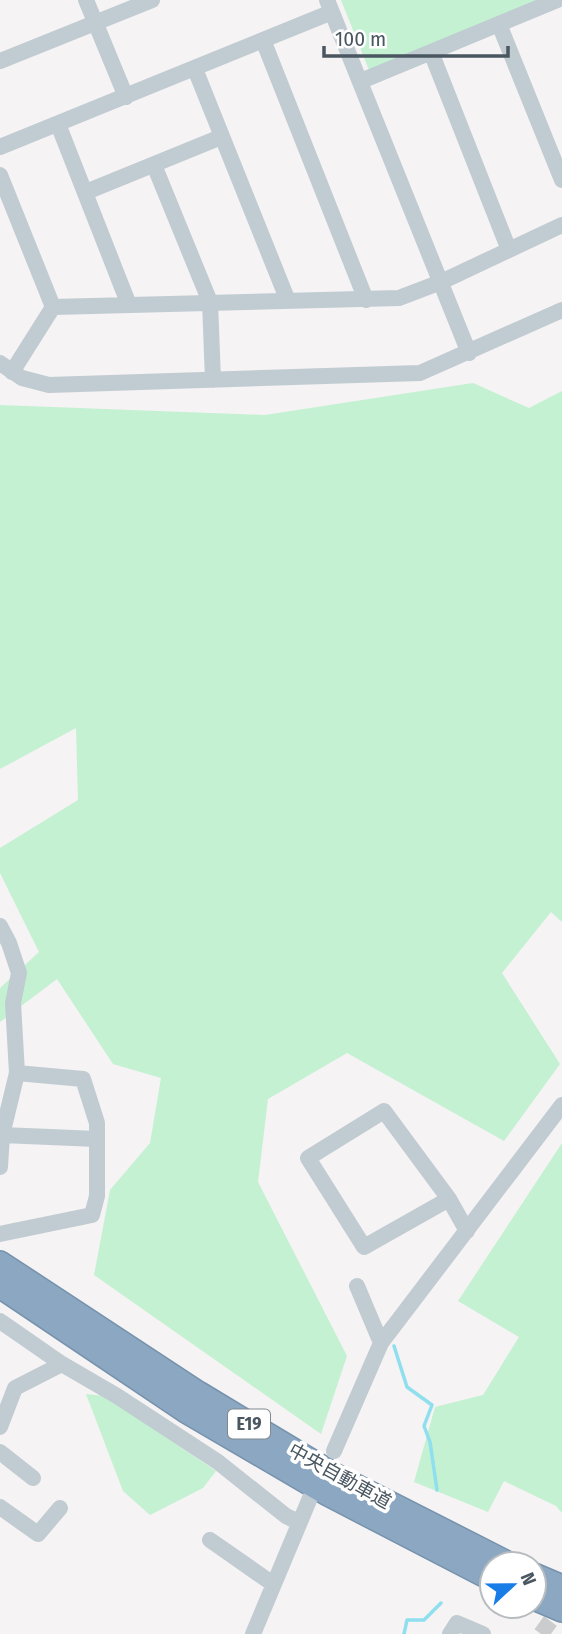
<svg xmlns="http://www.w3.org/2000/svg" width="562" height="1634" viewBox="0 0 562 1634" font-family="'Fira Sans Condensed','Noto Sans JP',sans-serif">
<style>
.green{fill:#c3f1d2}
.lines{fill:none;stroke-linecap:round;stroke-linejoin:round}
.stream{stroke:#8fdfee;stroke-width:3.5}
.minor-tunnel{stroke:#caccce;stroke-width:16;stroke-dasharray:16 8;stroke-linecap:butt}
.highway-casing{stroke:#7692ad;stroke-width:26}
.minor{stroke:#c1cbd2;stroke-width:16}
.highway{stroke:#8ba7c1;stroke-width:23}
.labels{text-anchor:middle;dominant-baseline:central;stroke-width:7;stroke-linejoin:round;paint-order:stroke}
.shield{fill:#fff;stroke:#808990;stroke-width:2}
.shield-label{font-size:18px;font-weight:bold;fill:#4a5761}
.street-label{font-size:19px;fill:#4a5761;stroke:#fff}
</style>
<rect width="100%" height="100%" fill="#f5f3f3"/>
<!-- green -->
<path class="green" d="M341,0H541L369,70Z
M473,383L529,408L562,391V922L551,912L502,973L560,1064L504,1141L347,1053L268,1099L258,1182L347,1356L321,1434L94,1275L110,1190L150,1143L161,1078L113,1064L57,979L0,1022V988L39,952L0,873V848L78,800L76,728L0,769V405L265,415Z
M562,1143V1513L556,1506L504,1481L488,1512L414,1482L435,1407L483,1395L519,1337L458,1301Z
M86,1394L104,1396L216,1471L203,1488L150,1515L123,1491Z"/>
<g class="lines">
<!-- stream -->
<path class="stream" d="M394,1346L407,1387L432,1405L424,1426L430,1442L437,1490
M404,1634L407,1620H424L441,1603"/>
<!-- minor-tunnel -->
<path class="minor-tunnel" d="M541,1634L562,1605"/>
<defs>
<path id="highway" d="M0,1263L198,1393L336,1476L509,1564
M0,1286L186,1411L328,1494L492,1579
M534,1575L562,1587
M534,1598L562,1610"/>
</defs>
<!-- highway casing -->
<use href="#highway" class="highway-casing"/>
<!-- minor -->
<path class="minor" d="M86,0L126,97
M327,0L469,353
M499,24L562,180
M263,40L366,300
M431,52L509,250
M0,61L152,0
M195,69L288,301
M361,81L557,0
M58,124L129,305
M0,147L332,12
M154,165L210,302L213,380
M0,175L53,307
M86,192L221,137
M53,307L399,298L441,282L562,225
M0,363L22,378L49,385L420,373L562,310
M12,372L53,307
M0,926L9,943L19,973L13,1003L17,1073L2,1135L0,1167
M2,1135L97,1139
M449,1199L364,1247L308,1158L384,1111L449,1199L467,1231
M0,1234L92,1215L97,1196V1123L83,1079L17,1073
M357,1286L381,1343
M0,1321L62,1364L117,1396L218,1462L286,1516L298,1522
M0,1427L15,1388L62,1364
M334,1451L381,1343L562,1105
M0,1452L33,1478
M0,1507L38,1534L60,1508
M210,1540L273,1584
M253,1634L310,1498
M450,1634L457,1623L483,1634"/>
<!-- highway -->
<use href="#highway" class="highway"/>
</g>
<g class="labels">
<!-- shield labels -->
<rect class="shield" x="228" y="1409.5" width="42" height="29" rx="5"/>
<g class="shield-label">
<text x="249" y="1424">E19</text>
</g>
<!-- street labels -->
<g class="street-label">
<text transform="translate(340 1476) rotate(29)">中央自動車道</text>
</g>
</g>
<!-- north arrow -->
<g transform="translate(513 1585) rotate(68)"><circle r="33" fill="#ffffff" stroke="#b7bcc0" stroke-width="2"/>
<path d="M0-5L12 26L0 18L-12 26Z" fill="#197de8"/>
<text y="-10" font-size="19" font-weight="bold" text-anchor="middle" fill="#4a5761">N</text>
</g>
<!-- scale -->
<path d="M324 46v10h184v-10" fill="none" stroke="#4a5761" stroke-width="3.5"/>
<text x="335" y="46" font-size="21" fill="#4a5761" stroke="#ffffff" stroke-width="5" paint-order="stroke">100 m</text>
</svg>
